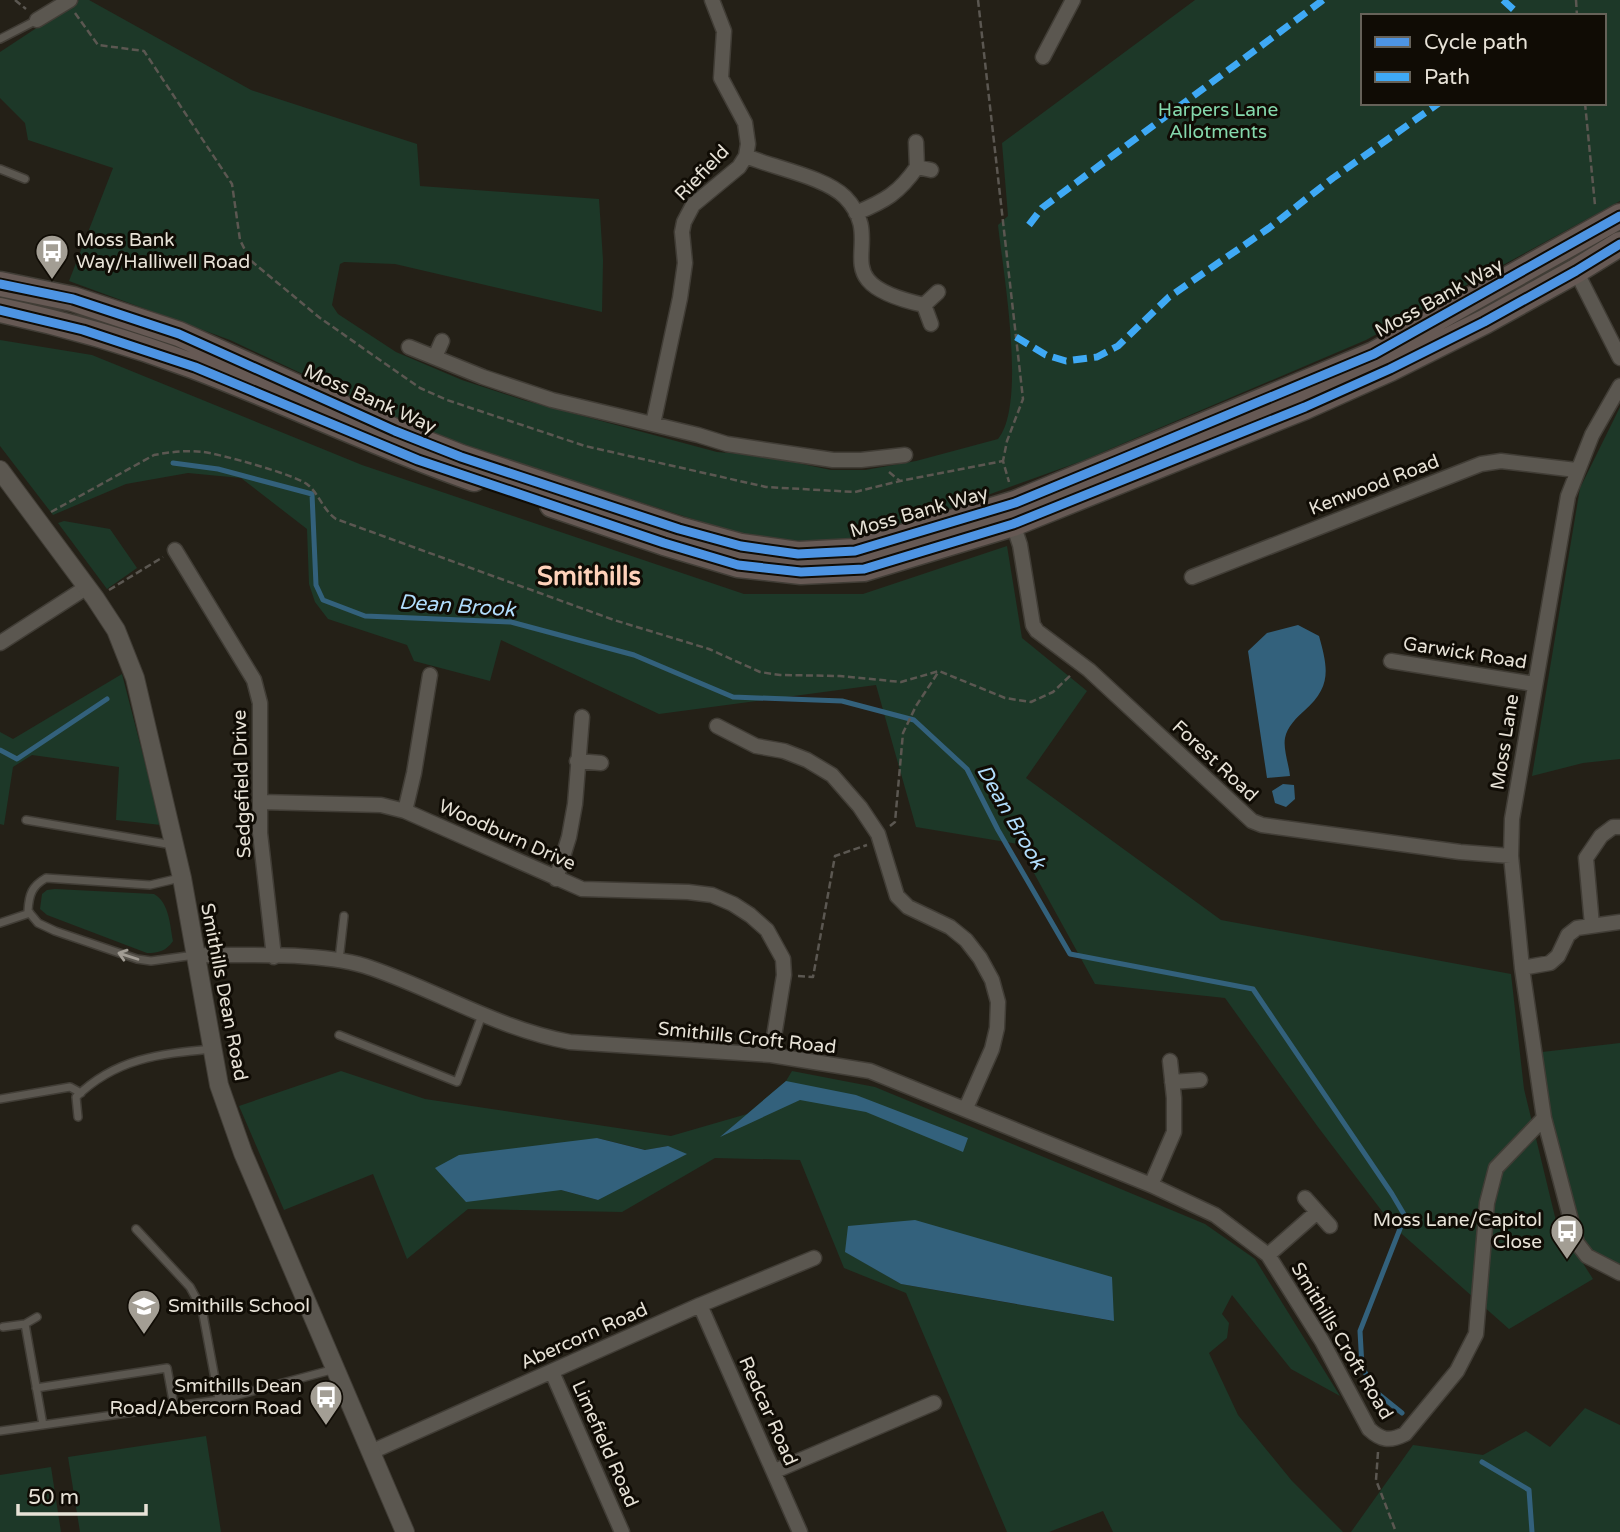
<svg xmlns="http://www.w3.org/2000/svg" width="1620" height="1532" viewBox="0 0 1620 1532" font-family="'Varela Round',sans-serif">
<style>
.green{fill:#1d3828;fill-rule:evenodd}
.water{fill:#33617c}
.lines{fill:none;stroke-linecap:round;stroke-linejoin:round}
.stream{stroke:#33617c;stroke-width:5}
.service-casing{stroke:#413d36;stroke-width:10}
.minor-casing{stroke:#413d36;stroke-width:17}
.tertiary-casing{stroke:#413d36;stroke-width:20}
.trunk-casing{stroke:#413d36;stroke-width:27}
.path{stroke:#5b5751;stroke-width:2.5;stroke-dasharray:7 3.5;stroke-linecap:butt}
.service{stroke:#5b5750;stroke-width:7}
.minor{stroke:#5b5750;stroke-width:14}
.tertiary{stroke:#5b5750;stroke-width:18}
.trunk{stroke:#665954;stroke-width:24}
.quiet{stroke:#3fa9f5;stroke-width:7;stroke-dasharray:14 7;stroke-linecap:butt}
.cycleway-casing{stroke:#100c05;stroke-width:13}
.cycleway{stroke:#4d94e3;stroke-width:9}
.oneway{stroke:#a19c94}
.labels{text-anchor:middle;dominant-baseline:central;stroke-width:6;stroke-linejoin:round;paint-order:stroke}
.park-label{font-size:19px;fill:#85d8ac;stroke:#100c05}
.street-label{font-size:19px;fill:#e7e2d7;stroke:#100c05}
.poi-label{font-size:19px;fill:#e7e2d7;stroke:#100c05;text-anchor:start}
.water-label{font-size:21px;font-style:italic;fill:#b1ddfc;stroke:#100c05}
.district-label{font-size:26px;font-weight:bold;fill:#ffd2ba;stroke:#100c05}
</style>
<rect width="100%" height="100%" fill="#242017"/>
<!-- green -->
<path class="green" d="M79,0H89L251,90L417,144L420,186L599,199L603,260L602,312L395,264L344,262L340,264L332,305L338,314L396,352L462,380L523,400L717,452L764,456L831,470H865L916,461L998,439C1027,404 1003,272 998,225L1008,216L1002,143L1195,0H1620V201L1366,340L1082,461L913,522L847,540L794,541L746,536L442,439L230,340L69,281L113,168L28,140L25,123L0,98V52ZM1363,16H1604V103H1363Z
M0,340L92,355L362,465L744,594H863L1007,546L1022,638L1087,691L1026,778L1221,920L1511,974L1524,1089L1556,1221L1593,1279L1509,1329L1394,1227L1318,1127L1225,998L1095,984L1018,844L916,827L876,685L659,714L501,640L490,681L414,661L407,645L328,619L315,602L309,584L307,529L241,478L188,473L126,484L53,515L0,446Z
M1620,407V759L1583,763L1532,776L1580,488Z
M64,521L110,529L137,568L107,589L58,523Z
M122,674L161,825L116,820L119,767L32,755L13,767L4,825L0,824V732L13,739Z
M55,889L154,894C169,902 170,925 173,941C166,951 159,953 147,953L47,915L40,909L42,894L47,890Z
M1620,1043V1273L1587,1256L1544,1118L1542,1052Z
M341,1071L425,1099L671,1136L747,1114L786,1081L792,1071L875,1087L1205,1224L1255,1259L1340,1396L1291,1369L1232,1295L1222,1314L1229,1323L1227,1338L1209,1353L1238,1415L1292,1481L1343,1532H1113L1103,1511L1049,1532H1007L906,1293L844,1268L800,1160L715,1158L622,1212L468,1209L407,1259L373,1174L284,1210L239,1106ZM597,1138L646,1150L668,1146L598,1200L561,1190ZM846,1252L1113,1321L901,1284Z
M1585,1408L1620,1425V1532H1351L1413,1445L1483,1455L1526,1431L1550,1447Z
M206,1436L221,1532H80L68,1457Z
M51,1467L61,1532H0V1475Z"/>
<!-- water -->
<path class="water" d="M1298,625L1319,636C1328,668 1332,687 1304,711C1297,717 1287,727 1285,738C1283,749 1289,765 1290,776L1267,778L1248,651L1267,633Z
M1283,784L1294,785L1295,799L1286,807L1275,803L1272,791Z
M786,1081L856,1095L968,1138L963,1152L866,1112L800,1100L720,1137Z
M597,1138L645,1150L668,1146L687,1154L598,1200L561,1190L466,1202L435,1168L459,1155Z
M915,1220L1112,1277L1114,1321L901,1284L845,1252L848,1226Z"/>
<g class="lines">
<!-- stream -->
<path class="stream" d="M173,463L218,469L312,494L316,585L323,600L365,616L511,622L634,655L733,697L842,701L914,720L967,769L998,830L1070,954L1253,989L1392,1194L1405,1216L1360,1331L1362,1367L1376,1392L1402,1413
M0,750L17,759L107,699
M1482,1462L1529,1490L1532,1532"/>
<defs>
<path id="service" d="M0,39L37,20
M0,169L25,179
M26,820L173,845
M180,878L150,885L46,878C32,886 29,894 28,911L38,923L55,931L137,959L151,961L195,955
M0,923L30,913
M339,960L344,916
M339,1035L457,1082L482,1015
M0,1099L70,1087L81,1093
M78,1117L76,1097C116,1058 159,1054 212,1049
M136,1229L190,1287L202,1309L219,1400
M37,1317L25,1324L43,1425
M3,1327L25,1324
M36,1388L167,1368L174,1406
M0,1431L219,1400L335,1369"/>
<path id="minor" d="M37,20L70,0
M1043,57L1073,0
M916,142L917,167L931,170
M746,156C774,168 825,177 845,197C891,244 816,281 924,305
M856,213C885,201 899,193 917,167
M1576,271L1620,358
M931,324L924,305L938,292
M409,347L483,377L552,400L698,435L727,444L833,460H861L905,455
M435,357L442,341
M1620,386L1592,435L1568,496L1512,819L1511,856L1522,968L1544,1118L1577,1243L1587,1256L1620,1273
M653,424L680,298L685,263L682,232L684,222L693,205L739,167L746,156L748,144L745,123L721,78L724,31L712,0
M1013,524L1020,545L1033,625L1037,631L1089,670L1252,821L1262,825L1460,852L1511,856
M175,550L254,680L260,703V833L274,957
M1192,577L1481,464L1501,461L1576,470
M0,643L87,587
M1391,661L1534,684
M717,726L756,746L784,751L807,760L832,775L860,807L878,834L897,896L908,907L950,927L966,940L980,958L992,980L998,1002L997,1028L992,1049L966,1108
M577,761L601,763
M261,802L381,805L405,811L582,889L688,892L712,895L733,904L750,915L767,930L783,959L784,975L771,1055
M405,811L414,773L430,675
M556,879L569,837L575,804L582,717
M1592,925L1586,858L1601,836L1613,827H1620
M195,955C245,956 325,951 371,968C438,991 499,1029 570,1042L771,1055L870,1071L1151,1185L1215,1215L1268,1255L1322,1341L1369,1429C1381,1440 1389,1442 1405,1434L1457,1371L1476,1334L1487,1203L1496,1168L1544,1118
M1522,968L1550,963L1558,956L1568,935L1577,928L1620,922
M1172,1082L1200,1080
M1151,1185L1174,1132V1098L1170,1061
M1305,1198L1330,1226
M1268,1255L1317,1212
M700,1305L800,1532
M552,1372L622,1532
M371,1452L700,1305L814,1258
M775,1471L934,1403"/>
<path id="tertiary" d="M0,470L95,598L116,630L135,678L182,878L219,1085L243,1153L405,1532"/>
<path id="trunk" d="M0,284L73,299L179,334L395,431L461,457L679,529L741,546L798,554L855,551L1015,503L1117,461L1374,354L1620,216
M0,310C66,324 131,343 193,366C288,402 379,446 474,479
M552,505L664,543L738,565L801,572L864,569L1013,524L1305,407L1390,369L1484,322L1576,271L1620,244"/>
</defs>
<!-- service casing -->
<use href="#service" class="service-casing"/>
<!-- minor casing -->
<use href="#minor" class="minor-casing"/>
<!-- tertiary casing -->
<use href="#tertiary" class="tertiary-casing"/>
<!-- trunk casing -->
<use href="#trunk" class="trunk-casing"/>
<!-- path -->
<path class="path" d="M15,0L26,9
M978,0L1023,399L1007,441L1003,461
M1576,0L1577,16
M75,13L98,45L144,51L232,184L240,240L250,260L320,318L420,388L447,400L585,446L766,487L855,492L900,481L1003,461L1009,482
M1585,103L1595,205
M889,472L900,481
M51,512L154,455C170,452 187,450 203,452C220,454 297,475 308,485C319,494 323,510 336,519L614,620L709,649L760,672L780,675L840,676L901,682L939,671L1005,698L1031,702L1053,692L1072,674
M109,590L163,557
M890,826L895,822L903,733L916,706L939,671
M798,976L813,977L835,856L867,845
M1378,1452L1376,1480L1396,1532"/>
<!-- service -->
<use href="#service" class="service"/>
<!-- minor -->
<use href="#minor" class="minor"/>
<!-- tertiary -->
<use href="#tertiary" class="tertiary"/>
<!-- trunk -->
<use href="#trunk" class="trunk"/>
<!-- quiet -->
<path class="quiet" d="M1503,0L1514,10L1517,16
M1029,225L1042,208L1323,0
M1016,337L1046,355L1066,361L1097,357L1118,346L1169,297L1269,228L1333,178L1439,103"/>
<defs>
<path id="cycleway" d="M0,284L73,299L179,334L395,431L461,457L679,529L741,546L798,554L855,551L1015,503L1117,461L1374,354L1620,216
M0,310L83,330L195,367L418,460L664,543L738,565L801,572L864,569L1013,524L1305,407L1390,369L1484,322L1576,271L1620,244"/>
</defs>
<!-- cycleway casing -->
<use href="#cycleway" class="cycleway-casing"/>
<!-- cycleway -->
<use href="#cycleway" class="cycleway"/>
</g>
<!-- one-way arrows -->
<defs><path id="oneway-shaft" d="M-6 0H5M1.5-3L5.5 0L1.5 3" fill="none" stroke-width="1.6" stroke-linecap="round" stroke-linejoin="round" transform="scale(1.75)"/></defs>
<use class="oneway" href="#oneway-shaft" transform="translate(128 956) rotate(-162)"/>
<!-- icons -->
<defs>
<symbol id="bus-pin" viewBox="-11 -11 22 30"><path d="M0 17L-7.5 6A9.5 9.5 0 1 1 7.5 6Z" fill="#a39e94" stroke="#100c05"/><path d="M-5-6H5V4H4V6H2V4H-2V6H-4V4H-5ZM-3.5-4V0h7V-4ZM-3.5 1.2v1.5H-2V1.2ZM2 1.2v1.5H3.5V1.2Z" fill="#fff"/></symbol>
<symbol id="school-pin" viewBox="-11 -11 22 30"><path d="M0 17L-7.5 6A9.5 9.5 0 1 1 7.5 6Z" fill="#a39e94" stroke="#100c05"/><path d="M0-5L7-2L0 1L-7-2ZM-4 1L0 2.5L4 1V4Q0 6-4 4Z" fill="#fff"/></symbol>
</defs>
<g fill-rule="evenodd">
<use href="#bus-pin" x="33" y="232" width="38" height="52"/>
<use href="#bus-pin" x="1548" y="1212" width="38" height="52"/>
<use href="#school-pin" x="125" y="1287" width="38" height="52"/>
<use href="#bus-pin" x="307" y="1378" width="38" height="52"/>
</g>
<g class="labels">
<!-- park labels -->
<g class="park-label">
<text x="1218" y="110">Harpers Lane<tspan x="1218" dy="22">Allotments</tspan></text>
</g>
<!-- street labels -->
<g class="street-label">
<text transform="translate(702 173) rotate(-46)">Riefield</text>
<text transform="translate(1439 298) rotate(-29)">Moss Bank Way</text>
<text transform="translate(370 399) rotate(24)">Moss Bank Way</text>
<text transform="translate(1374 485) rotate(-21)">Kenwood Road</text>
<text transform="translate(919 512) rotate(-16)">Moss Bank Way</text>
<text transform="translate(1465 653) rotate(9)">Garwick Road</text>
<text transform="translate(1505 742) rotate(-81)">Moss Lane</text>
<text transform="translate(1215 761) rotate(43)">Forest Road</text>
<text transform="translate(242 784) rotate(-92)">Sedgefield Drive</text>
<text transform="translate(507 835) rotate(24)">Woodburn Drive</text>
<text transform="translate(224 992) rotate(79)">Smithills Dean Road</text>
<text transform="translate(747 1038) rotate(6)">Smithills Croft Road</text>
<text transform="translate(584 1336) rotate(-24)">Abercorn Road</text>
<text transform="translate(1342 1341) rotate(59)">Smithills Croft Road</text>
<text transform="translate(768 1411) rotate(66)">Redcar Road</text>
<text transform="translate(605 1444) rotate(66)">Limefield Road</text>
</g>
<!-- poi labels -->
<g class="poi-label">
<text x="76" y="240">Moss Bank<tspan x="76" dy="22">Way/Halliwell Road</tspan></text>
<text x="1542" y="1220" text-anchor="end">Moss Lane/Capitol<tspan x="1542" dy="22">Close</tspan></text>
<text x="168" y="1306">Smithills School</text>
<text x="302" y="1386" text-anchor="end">Smithills Dean<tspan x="302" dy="22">Road/Abercorn Road</tspan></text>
</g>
<!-- water labels -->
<g class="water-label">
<text transform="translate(457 606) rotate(4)">Dean Brook</text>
<text transform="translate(1011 817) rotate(60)">Dean Brook</text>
</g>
<!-- district labels -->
<g class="district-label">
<text x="589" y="576">Smithills</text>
</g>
</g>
<!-- legend -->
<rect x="1361" y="14" width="245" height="91" fill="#100c05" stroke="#666259" stroke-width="2"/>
<rect x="1375" y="37" width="35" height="10" fill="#4d94e3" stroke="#666259" stroke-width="2"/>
<text x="1424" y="49" font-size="21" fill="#e7e2d7">Cycle path</text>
<rect x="1375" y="72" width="35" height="10" fill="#3fa9f5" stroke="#666259" stroke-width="2"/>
<text x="1424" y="84" font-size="21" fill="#e7e2d7">Path</text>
<!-- scale -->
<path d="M18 1504v10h128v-10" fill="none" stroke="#e7e2d7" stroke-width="3.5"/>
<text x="28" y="1504" font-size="21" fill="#e7e2d7" stroke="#100c05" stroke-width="5" paint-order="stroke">50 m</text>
</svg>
